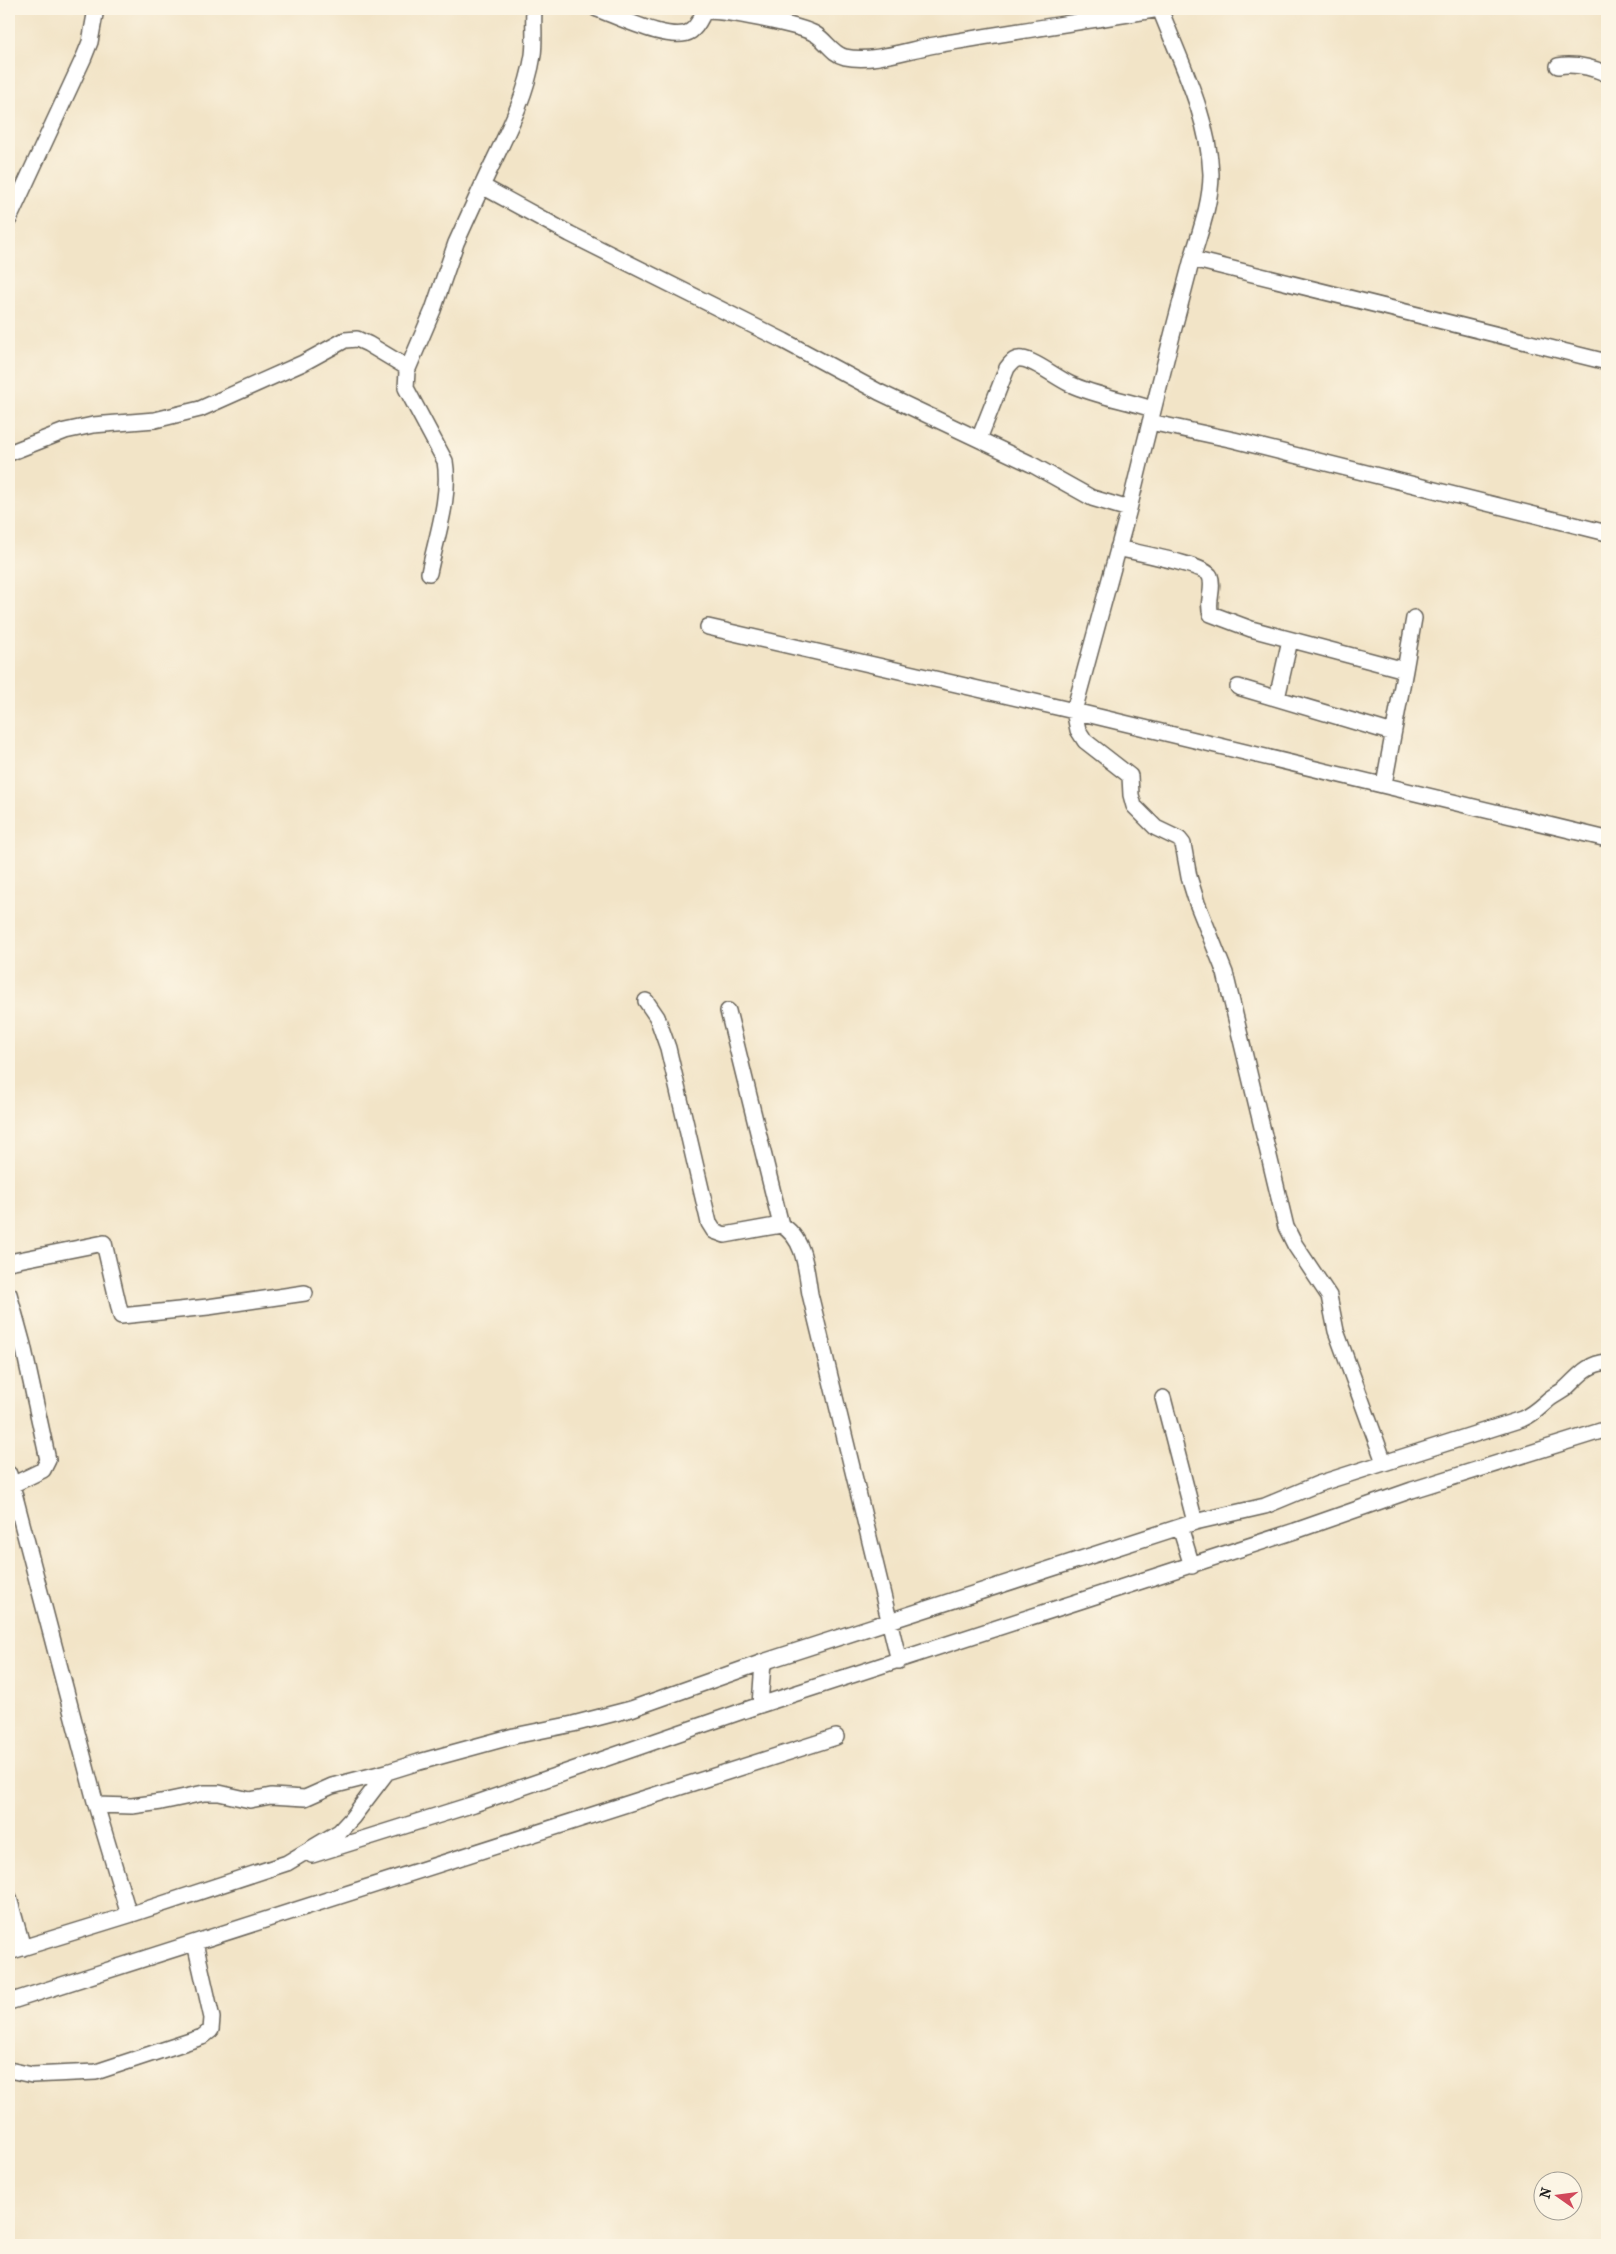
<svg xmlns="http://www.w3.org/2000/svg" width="1616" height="2254" viewBox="0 0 1616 2254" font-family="'IM FELL French Canon',serif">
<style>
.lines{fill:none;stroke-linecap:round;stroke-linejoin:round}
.minor-casing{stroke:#676258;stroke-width:18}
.minor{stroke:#fff;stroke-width:15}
</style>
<rect width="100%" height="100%" fill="#fcf5e5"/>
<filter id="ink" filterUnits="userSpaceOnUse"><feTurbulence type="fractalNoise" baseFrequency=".02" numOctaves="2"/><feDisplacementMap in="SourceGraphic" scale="10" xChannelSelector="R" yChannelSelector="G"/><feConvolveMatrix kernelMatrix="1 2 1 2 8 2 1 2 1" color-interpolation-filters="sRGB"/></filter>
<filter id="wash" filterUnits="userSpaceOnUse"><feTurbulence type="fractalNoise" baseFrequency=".0096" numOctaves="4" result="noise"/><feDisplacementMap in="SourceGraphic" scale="20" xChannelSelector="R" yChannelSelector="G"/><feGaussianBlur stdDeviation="1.12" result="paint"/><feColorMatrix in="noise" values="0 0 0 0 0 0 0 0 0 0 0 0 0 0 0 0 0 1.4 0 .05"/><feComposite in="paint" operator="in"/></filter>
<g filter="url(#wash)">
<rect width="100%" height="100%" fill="#f2e4c7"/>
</g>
<g filter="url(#ink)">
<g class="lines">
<defs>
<path id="minor" d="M597,9C617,16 672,44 691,31C698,26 700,19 704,12C718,8 802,26 815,34C826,40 832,54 845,57C873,63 907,50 935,45C1010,32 1085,21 1160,9
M1558,66C1576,63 1591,67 1607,74
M482,186C501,144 526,101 533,55C535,40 533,24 534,9
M9,219L84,57L90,42L96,9
M1192,259L1607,362
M1150,422L1234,440L1607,533
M979,439L1007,368C1012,362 1014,358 1022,359C1034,360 1057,378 1070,384C1096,396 1125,400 1152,409
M9,453L65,431L93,425L155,420L200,409L303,363L345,340L357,339L368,344L408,368
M1129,509L1074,711L1078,730L1085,741L1130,776L1131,795L1134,806L1156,828L1179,839L1183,844L1189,877L1197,903L1225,973L1286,1227L1295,1245L1329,1296L1336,1331L1384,1462
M1118,548C1133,552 1205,565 1210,576C1215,588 1206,602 1211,614L1251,629L1405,670L1384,784
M429,573C436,538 451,497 445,461L406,388L407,371L433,310L456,243L482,186L570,234L784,341L879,392L1031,464L1092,498L1129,509C1149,425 1170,342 1192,259C1200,232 1211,203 1211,174C1209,117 1180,61 1160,9
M708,627L1074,711L1607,839
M1405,670L1414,618
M1238,687L1393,733
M1277,698L1290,640
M646,1001L657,1017L668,1048L709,1223L714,1231L725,1235L781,1225
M728,1011L781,1225C805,1238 806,1270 810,1294L899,1661
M9,1262L104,1243L121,1316L208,1307L305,1293
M9,1294L23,1345L48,1460L43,1470L12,1485
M1163,1398L1195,1522
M9,1474L96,1805L129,1915
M1180,1527L1192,1566
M760,1705L763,1662
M96,1805L132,1806L161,1802L204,1793H219L250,1800L271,1796L305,1798L332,1786L387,1772
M312,1855L474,1804L760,1705L1295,1531L1412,1490L1607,1429
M9,1898L23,1948
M9,1952L129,1915L287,1863L339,1832L352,1818L387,1772L419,1762L514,1736L573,1724L631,1709L763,1662L1195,1522L1265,1506L1318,1484L1522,1419C1533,1414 1538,1409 1547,1401C1552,1396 1560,1393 1566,1388C1580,1375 1587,1364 1607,1362
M9,2002L836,1737
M9,2070L32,2075L96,2072L202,2037L211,2030L212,2018L195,1943"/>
</defs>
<!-- minor casing -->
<use href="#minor" class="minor-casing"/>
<!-- minor -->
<use href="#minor" class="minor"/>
</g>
</g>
<!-- margin -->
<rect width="1616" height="2254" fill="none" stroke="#fcf5e5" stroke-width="30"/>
<!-- north arrow -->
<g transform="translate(1558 2196) rotate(284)"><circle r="24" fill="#fcf5e5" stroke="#a29e95"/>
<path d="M0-4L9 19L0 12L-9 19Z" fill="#d1495b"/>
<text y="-8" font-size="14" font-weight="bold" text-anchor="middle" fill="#1c1c1c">N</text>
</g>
</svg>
